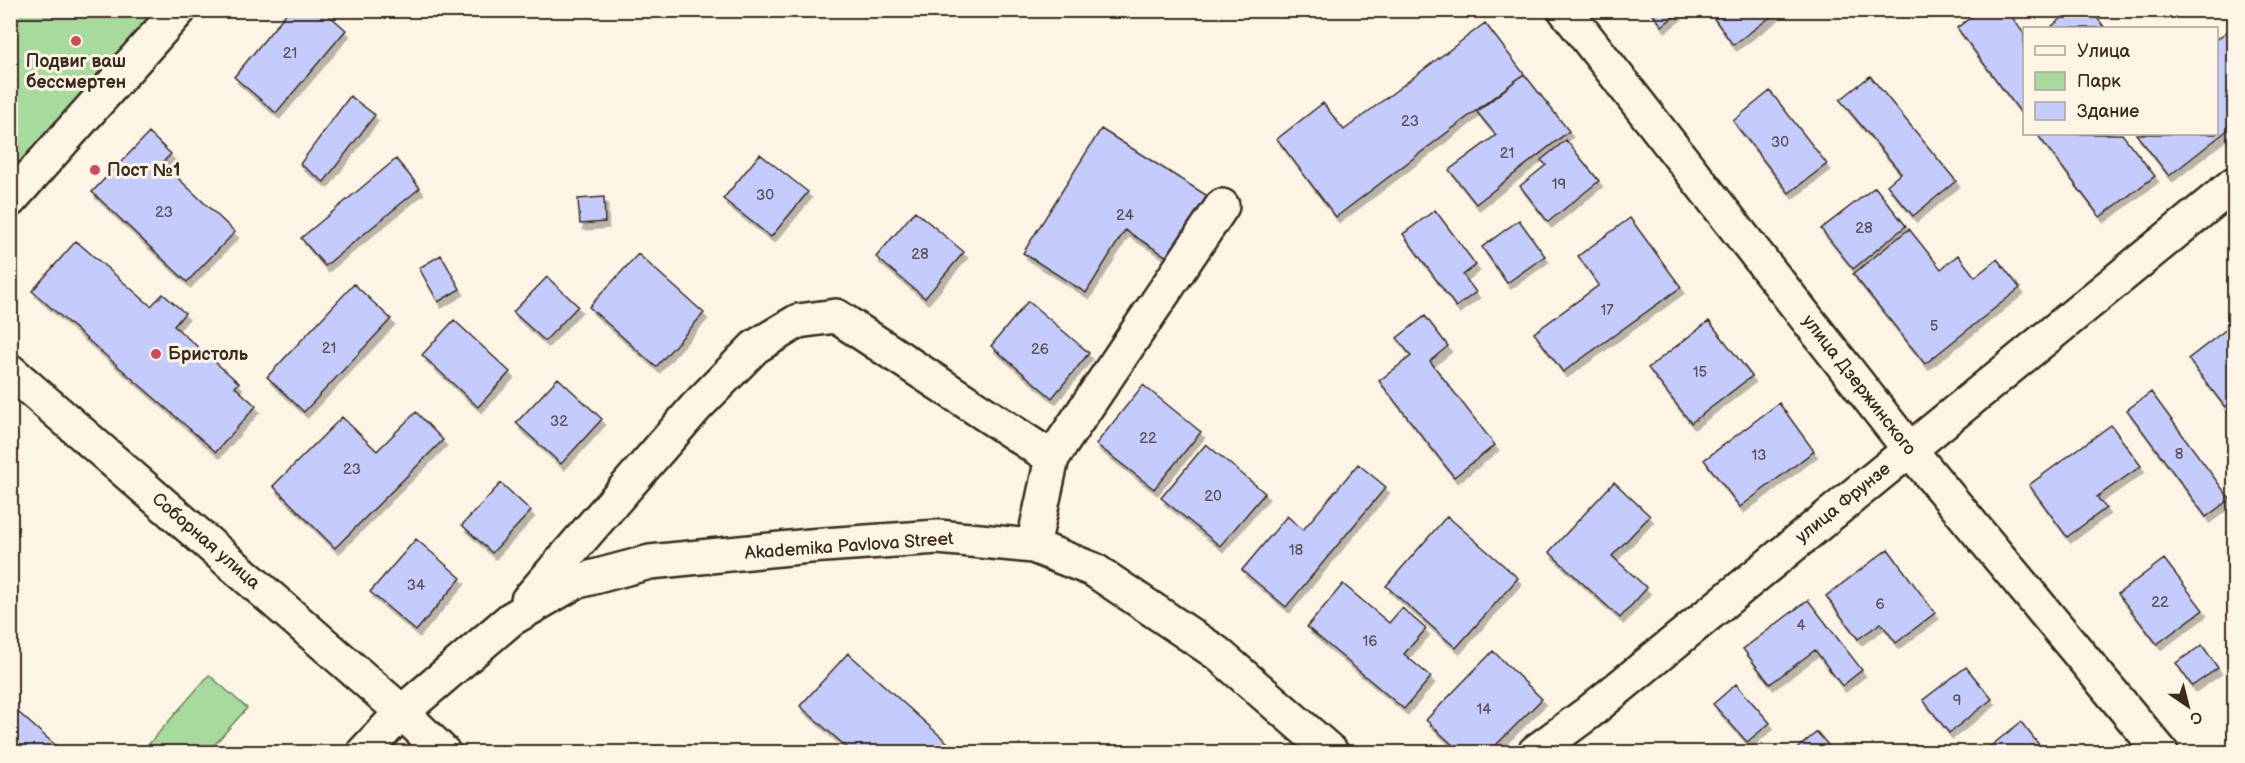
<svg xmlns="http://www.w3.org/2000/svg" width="2245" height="763" viewBox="0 0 2245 763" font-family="'Balsamiq Sans',sans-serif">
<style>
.green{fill:#a7db9e;stroke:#71825e;stroke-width:1.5}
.building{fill:#c3ccfd;stroke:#3b2a1e;stroke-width:1.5;filter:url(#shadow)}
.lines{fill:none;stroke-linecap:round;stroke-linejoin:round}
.minor-casing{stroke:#3b2a1e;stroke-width:38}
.minor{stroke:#fcf5e5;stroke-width:33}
.poi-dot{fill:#d1495b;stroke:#fcf5e5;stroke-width:2}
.labels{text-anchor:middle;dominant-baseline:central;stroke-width:6;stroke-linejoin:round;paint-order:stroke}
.number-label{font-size:15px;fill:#5d5256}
.poi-label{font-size:18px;font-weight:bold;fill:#3b2a1e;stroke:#fcf5e5;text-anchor:start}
.street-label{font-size:18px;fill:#3b2a1e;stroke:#fcf5e5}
</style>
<defs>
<filter id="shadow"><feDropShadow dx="3.5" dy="6" stdDeviation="0" flood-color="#0004"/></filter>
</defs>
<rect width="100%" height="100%" fill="#fcf5e5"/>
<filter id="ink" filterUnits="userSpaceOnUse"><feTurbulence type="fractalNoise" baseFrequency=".0167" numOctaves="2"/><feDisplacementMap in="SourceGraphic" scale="12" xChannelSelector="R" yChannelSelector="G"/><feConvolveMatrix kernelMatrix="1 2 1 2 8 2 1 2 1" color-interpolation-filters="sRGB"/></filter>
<g filter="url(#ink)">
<!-- green -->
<path class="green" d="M11,11H164L11,179Z
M209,675L247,708L208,752H142Z"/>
<!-- building -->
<path class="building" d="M289,10H323L346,30L276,113L234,77Z
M1650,10H1682L1662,26Z
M1708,10H1780L1733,45Z
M1980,10H2007L2024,34V117L1957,28Z
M2072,10H2091L2105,28H2054L2052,26Z
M1485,23L1524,74L1336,217L1277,139L1323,103L1344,130Z
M2234,26V125L2169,176L2136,134H2216V40Z
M1524,74L1569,131L1476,204L1449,170L1496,135L1477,112Z
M1870,76L1956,181L1913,216L1887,185L1901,173L1840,100Z
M1770,91L1827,164L1789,193L1733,121Z
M350,96L375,115L324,182L300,164Z
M1101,129L1214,200L1175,262L1125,230L1086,293L1023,253Z
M149,133L171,154L162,163L235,232L187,282L92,192Z
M2037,134H2122L2155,176L2100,217Z
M1566,140L1599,181L1548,222L1520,186L1546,165L1541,160Z
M760,154L808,192L771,237L723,199Z
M396,159L420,188L325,266L301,238Z
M1875,187L1906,226L1853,269L1821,229Z
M604,197L605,222L580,224L578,199Z
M1435,210L1476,265L1463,275L1476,292L1456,307L1403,234Z
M915,211L964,252L925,298L876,257Z
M1630,218L1681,287L1563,372L1534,333L1599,285L1578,256Z
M1519,220L1545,256L1507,283L1482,247Z
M1909,229L1941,269L1958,255L1975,277L1997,259L2020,288L1925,364L1853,274Z
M76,241L151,306L163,294L185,313L174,326L239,383L235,387L256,406L216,452L32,291Z
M638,254L704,313L656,367L589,307Z
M441,255L460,289L438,302L419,268Z
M547,277L578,306L545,341L513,312Z
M354,284L391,319L304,412L267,377Z
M1028,301L1089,353L1052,398L991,346Z
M1425,316L1448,346L1430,361L1495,445L1454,477L1379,381L1411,356L1397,338Z
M454,320L510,372L478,407L422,355Z
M1709,321L1752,376L1691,423L1648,368Z
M2228,328L2234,337V399L2225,407L2188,359Z
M558,378L602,419L561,464L516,423Z
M1143,385L1201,432L1154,489L1096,444Z
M2151,392L2230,499L2206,517L2127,410Z
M1779,403L1814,451L1740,507L1704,460Z
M416,412L443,440L335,548L273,486L342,417L377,451Z
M2111,425L2141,466L2097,497L2106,508L2067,537L2029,485Z
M1206,444L1265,493L1220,546L1161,498Z
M1358,464L1386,487L1286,607L1242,570L1287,516L1303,530Z
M1614,482L1650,516L1612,556L1647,588L1620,618L1549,552Z
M501,483L531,511L492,553L462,525Z
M1447,516L1518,578L1456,648L1386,586Z
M416,539L461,578L416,631L370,592Z
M1888,549L1935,613L1896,643L1881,623L1858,639L1826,596Z
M2164,559L2203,610L2157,644L2118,594Z
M1343,584L1389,623L1402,608L1426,629L1404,654L1431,677L1404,709L1307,627Z
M1808,600L1862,670L1842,686L1815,650L1770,684L1743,649Z
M2202,645L2218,668L2192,686L2176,663Z
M1493,651L1542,699L1489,752H1460L1426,720Z
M848,653L958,752H852L800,706Z
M1966,667L1992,699L1949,733L1923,700Z
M1736,684L1770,723L1747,742L1713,704Z
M10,705L63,752L10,751Z
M2021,722L2044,751L2042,752H1983Z
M1817,732L1834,752H1793Z"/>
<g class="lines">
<defs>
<path id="minor" d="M1565,10L1909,449L2161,752
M10,200L179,10
M10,371L402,712L443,752
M1033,546L1052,458L1222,206
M528,600L696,407L755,347L798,321L836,316L1052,458
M364,752L402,712L511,619L575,582L650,562L810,546L938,537L1033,546L1094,570L1217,653L1331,752
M1535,752L1588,713L2234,184"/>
</defs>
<!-- minor casing -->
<use href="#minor" class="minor-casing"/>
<!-- minor -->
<use href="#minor" class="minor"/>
</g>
</g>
<!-- markers -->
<g class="poi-dot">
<circle cx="76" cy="41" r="6"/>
<circle cx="95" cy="170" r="6"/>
<circle cx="156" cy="354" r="6"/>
</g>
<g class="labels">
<!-- number labels -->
<g class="number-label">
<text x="290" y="53">21</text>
<text x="1410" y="121">23</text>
<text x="1780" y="142">30</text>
<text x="1507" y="153">21</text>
<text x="1559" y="184">19</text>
<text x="765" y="195">30</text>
<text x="164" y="212">23</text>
<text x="1125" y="215">24</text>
<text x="1864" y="228">28</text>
<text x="920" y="254">28</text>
<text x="1607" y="310">17</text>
<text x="1934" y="326">5</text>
<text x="329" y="348">21</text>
<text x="1040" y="349">26</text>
<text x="1700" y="372">15</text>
<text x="559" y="421">32</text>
<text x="1148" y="438">22</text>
<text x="2179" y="454">8</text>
<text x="1759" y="455">13</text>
<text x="352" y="469">23</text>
<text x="1213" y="496">20</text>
<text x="1296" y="550">18</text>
<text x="416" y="585">34</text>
<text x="2160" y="602">22</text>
<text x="1880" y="604">6</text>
<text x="1801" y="625">4</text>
<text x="1370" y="641">16</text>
<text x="1957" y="700">9</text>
<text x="1484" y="709">14</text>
</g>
<!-- poi labels -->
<g class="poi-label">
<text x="76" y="61" text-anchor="middle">Подвиг ваш<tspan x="76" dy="21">бессмертен</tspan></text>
<text x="107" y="170">Пост №1</text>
<text x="168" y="354">Бристоль</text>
</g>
<!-- street labels -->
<g class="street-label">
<text transform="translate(1859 385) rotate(52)">улица Дзержинского</text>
<text transform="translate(1843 503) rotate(-39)">улица Фрунзе</text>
<text transform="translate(206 541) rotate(41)">Соборная улица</text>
<text transform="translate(849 546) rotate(-4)">Akademika Pavlova Street</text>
</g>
</g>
<!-- margin -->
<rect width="2245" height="763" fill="none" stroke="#fcf5e5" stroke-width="36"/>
<rect x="18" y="18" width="2209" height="727" fill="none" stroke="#3b2a1e" stroke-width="2" filter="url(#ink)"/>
<!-- legend -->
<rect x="2023" y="27" width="195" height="108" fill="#fcf5e5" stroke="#afa495" stroke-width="1.5"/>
<rect x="2035" y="46" width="30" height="9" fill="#fcf5e5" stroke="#afa495" stroke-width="1.5"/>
<text x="2077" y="57" font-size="18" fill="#3b2a1e">Улица</text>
<rect x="2035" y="72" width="30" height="18" fill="#a7db9e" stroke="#afa495" stroke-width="1.5"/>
<text x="2077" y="87" font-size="18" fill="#3b2a1e">Парк</text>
<rect x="2035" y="102" width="30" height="18" fill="#c3ccfd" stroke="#afa495" stroke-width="1.5"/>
<text x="2077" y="117" font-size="18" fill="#3b2a1e">Здание</text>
<!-- north arrow -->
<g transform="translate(2188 706) rotate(145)" stroke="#fcf5e5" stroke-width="4.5" paint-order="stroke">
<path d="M0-4.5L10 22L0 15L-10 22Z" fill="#3b2a1e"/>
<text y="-9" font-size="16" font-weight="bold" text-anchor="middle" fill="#3b2a1e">С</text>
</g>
</svg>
